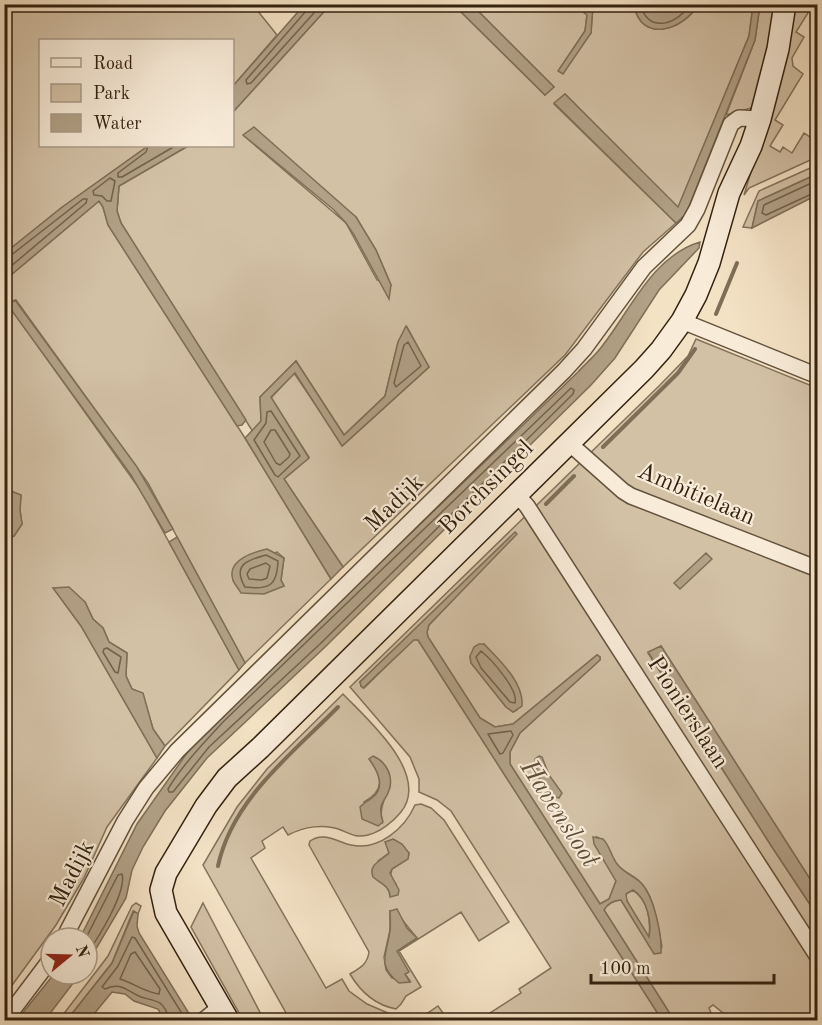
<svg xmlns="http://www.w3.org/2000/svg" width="822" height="1025" viewBox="0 0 822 1025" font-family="'Old Standard TT',serif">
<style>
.green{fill:#d3c1a6;stroke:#83725b;stroke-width:1.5;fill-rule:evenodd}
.water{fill:#b2a187;stroke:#7f6e57;stroke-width:1.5;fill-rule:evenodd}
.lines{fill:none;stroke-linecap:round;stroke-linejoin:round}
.shore{stroke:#72624c;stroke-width:1.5}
.stream{stroke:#7f6e57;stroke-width:4}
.street-casing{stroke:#63523d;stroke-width:18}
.secondary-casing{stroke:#332210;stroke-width:24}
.street{stroke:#f8ecd9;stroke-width:15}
.secondary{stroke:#f8ecd9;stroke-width:21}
.labels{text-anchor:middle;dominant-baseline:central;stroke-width:4.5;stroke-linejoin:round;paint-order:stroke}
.street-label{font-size:24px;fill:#332210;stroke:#f8ecd9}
.water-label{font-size:26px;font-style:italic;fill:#5f4e3a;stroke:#f8ecd9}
</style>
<rect width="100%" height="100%" fill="#f4e2c5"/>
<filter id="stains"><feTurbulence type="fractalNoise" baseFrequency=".00333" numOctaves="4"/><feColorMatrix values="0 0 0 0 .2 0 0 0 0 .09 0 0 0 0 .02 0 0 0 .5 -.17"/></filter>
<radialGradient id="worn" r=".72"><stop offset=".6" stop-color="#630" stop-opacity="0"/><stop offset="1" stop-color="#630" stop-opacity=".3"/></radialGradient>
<!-- green -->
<path class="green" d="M5,5H253L277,35L233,86L232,40H40V146H148L61,208L5,253Z
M330,5H454L545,95L554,87L472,5H575L587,15L585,31L559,70L591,33L593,5H634C641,44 683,30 698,5H753L749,36L678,208L565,94L554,104L676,223L643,252L565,355L343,567L284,479L309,457L271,398L294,373L343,445L429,367L407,327L398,342L385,396L344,435L296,361L260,397L261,421L253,432L121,223L117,211L119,186L188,146H232L233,112ZM243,135L356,217L376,250L391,285L377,280L346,223Z
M760,5H778L755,107L726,115L755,40Z
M791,5H813L796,32L804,37L792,58L793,66L803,74L775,120L783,125L770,146L780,152L783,147L792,153L804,133L813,139L811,143L817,147V157L749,188L744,195L763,132Z
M817,165V174L758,201L752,228L743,227L759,191Z
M99,201L103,207L108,225L245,438L331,579L245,663L148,483L16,300L8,304L141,491L239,670L165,746L153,729L143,694L132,689L126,676L127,653L109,642L103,628L93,619L85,602L54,589L81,626L157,758L107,827L84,878L56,925L5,995V610L12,612L5,606L4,539L14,536L22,524L20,510L21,495L13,492H5V280ZM277,552L284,558L281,580L284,586L278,587L236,584L233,580Z
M696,339L817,388V890L661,646L648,653L772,847L817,915V1020H732L713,1005L709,1008L714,1020H674L604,910C607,904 614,900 621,900L654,953L662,947C658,928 655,893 638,880C631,874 622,872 616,863C609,853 609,843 597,837L616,881L609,899L600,904L510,764V752L520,733L600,660V657L597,655L513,724L495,727L480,718L428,637L427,632L429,625L516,533L360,682L361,686L364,688L414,639L418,640L662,1020H495L491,1014L479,1020L521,993L519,989L551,968L451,811L437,800L419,792V779L410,757L350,687L660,385L688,356ZM484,644L510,675L517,710L513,712L506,707L471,663L470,656Z
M343,694C367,719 431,774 401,812C393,822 380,832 368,835C357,838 350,834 341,830C324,823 304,827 288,835L283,827L262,841L265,848L251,858L326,988L342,979L349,991L367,1004L402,1019H419L438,1006L448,1020L444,1017L438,1020H290L203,865L237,807L267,769ZM369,759L389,773C392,795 378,800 382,822L364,802C385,790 383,777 369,759Z
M421,804L431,808L444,820L509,922L479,941L461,912L399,951L421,987L406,996L401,1004L396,1009C375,1005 360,991 350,974C360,968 367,965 369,952L309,845L310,841C324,831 337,842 351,845C379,851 405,828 415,805ZM388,848L409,853L408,858L392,869L390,877L396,884L390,891L385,885L378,861L389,853ZM390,911L400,917L417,938L397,951L408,972L405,974L410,981L392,978L386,970L384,957L390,930Z
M633,890C648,899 651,921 649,937L644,932L625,897L627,893Z
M136,903L141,906L138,914L133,911L112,963L67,1020H59L108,956L132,906Z
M203,903L264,1020H243L191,927Z"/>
<!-- water -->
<path class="water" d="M304,5H330L233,112V86Z
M454,5H472L554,87L545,95Z
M575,5H593L591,33L563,74L558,71L585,31L587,15Z
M634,5V4L698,5C683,30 641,44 634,5Z
M753,5H760L755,40L686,214L676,223L554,103L565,94L678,207L749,36Z
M254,127L356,217L376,250L391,285L389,299L354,235L346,223L334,210L243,135Z
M148,146H188L119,186L117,211L121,223L246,420L242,425L237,426L108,225L103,207L99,201L5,280V253L61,208Z
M817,174V195L752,228L758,201Z
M700,242L699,248L659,290L615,358L591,385L324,648L207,758L165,811L143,847L132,870L126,898L87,964V938H80L137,824L187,753L219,718L578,372C586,363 596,355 603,345C631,309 653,256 700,242Z
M15,300L137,467L173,529L165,533L131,475L7,304Z
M406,326L429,367L342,446L295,373L271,397L309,458L284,479L343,567L331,579L245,438L261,421L260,397L296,361L344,435L385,396L398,342Z
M5,492H13L21,495L20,510L22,524L14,536L5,539Z
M515,532L517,534L429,625L427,632L428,637L480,718L495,727L513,724L597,655L600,657V660L520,733L510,752V764L600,904L609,899L616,881L594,844L593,837L603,839C610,846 611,856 617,864C623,872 632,875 639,881C654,894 662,935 661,953L654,954L621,900C614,900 607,904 604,910L674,1020H662L418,640H414L363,688L361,686L360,682ZM633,890C647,899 652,921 649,937L627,901L626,894Z
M177,537L245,663L239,670L169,542Z
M267,549L284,558L281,580L284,586L264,594L241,593C239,589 234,584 233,580C226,560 254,552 267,549Z
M706,553L712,559L680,589L674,583Z
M69,587L85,602L93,619L103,628L109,642L127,653L126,676L132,689L143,693L153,729L165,746L157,758L81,626L53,588Z
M479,644H484C499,660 524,682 522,706L513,712L506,707L471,663L470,656L474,647Z
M661,646L817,890V915L772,847L648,652Z
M373,756C387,762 395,778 388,793C386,798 382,801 381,807C380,812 381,816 383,822L378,826L362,819L360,807C364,802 368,801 372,798C386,787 378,771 369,759Z
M539,756L542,757L549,775L562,793L559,798C543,796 536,773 535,759Z
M393,839L402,844L409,853L408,859L392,869L390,873L399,890L398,895L390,897C390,886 381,884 373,877C368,864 381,861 389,853L385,842Z
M397,909L407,928L417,938L397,951L409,972L405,974L410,982L399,983C376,965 387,954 390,931C391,924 390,917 390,911Z
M134,911L138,914L137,926L139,933L193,1020H164L158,1009L134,1001L125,994L112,992L89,1020H67L112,963Z
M54,974H80L45,1020H17Z"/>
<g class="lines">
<!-- shore -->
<path class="shore" d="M308,4L306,11L246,80L247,84L251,83L322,4
M640,4C649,35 677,24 691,4
M148,146L146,152L118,173V177H122L175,146
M110,178L115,181L111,201H107L102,196L94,195L93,191Z
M818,180L764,205L762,213L766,215L818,191
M4,258L10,256L83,199H87L86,203L4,272
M408,342L421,366L396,387L394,383L404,345Z
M571,388L574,390L573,394L320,644L209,747L173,792H169L168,789C183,764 204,743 223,722Z
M271,411L300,456L278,477L275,475L254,440L266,423L267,412Z
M271,430H275L290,454L289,457L280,465L276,463L264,442Z
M266,555L278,561C277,586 269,590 245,587C232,565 247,560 266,555Z
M266,563L270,566L267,578L262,580L249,579L247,574L250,569Z
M107,648L121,657L118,673L115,672L103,652L104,649Z
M481,651C491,659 519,690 515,703L510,702L481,668L476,657Z
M511,731L513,735L503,753L500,754L488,734Z
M86,938L118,875L122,874C127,892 98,938 87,954
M135,952L160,989L159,994C145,992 133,983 120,979L131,954Z
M169,1020C168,1015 165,1007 160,1003C155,1000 147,999 141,997C128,992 121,981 105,989L102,987L118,966L132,937L135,938L186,1020"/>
<!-- stream -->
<path class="stream" d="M716,314L737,263
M603,447L678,373L695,349
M546,504L574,476
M218,866C232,799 293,753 338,707"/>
<defs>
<path id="street" d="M682,321L818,376
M569,443L623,491L631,496L818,569
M517,495L527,506L818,957
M64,938L125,821L146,788L177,751L564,371L584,349L644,267L688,225L697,209L731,124L739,118L760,119
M5,1020L51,959
M204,1020L220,1007"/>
<path id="secondary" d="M228,1020L166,913L161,890L166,873L206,806L227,778L260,748L644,369L661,350L682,321L696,295L709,263L729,193L751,146L760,119L778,49L785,4"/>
</defs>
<!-- street casing -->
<use href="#street" class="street-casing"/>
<!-- secondary casing -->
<use href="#secondary" class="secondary-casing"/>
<!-- street -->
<use href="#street" class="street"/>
<!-- secondary -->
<use href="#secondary" class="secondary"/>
</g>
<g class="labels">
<!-- street labels -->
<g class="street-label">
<text transform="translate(487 488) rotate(-45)">Borchsingel</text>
<text transform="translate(696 495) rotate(23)">Ambitielaan</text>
<text transform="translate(395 504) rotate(-44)">Madijk</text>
<text transform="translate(687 713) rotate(57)">Pionierslaan</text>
<text transform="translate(73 874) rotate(-63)">Madijk</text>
</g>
<!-- water labels -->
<g class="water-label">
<text transform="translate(559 814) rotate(57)">Havensloot</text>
</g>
</g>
<!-- margin -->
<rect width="822" height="1025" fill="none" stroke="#f4e2c5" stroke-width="24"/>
<rect x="6" y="6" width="810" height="1013" fill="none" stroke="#332210" stroke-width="3"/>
<rect x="12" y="12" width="798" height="1001" fill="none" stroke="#332210" stroke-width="1.5"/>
<!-- legend -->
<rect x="39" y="39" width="195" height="108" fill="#f8ecd9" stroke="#a99b89" stroke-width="1.5"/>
<rect x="51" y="58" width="30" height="9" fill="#f8ecd9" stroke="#a99b89" stroke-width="1.5"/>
<text x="93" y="69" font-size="18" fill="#332210">Road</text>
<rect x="51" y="84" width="30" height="18" fill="#d3c1a6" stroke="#a99b89" stroke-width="1.5"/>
<text x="93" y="99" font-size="18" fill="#332210">Park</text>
<rect x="51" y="114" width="30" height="18" fill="#b2a187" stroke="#a99b89" stroke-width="1.5"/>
<text x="93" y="129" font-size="18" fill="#332210">Water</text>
<!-- north arrow -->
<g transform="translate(69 956) rotate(71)"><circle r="28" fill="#f8ecd9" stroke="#a99b89" stroke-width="1.5"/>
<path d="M0-4.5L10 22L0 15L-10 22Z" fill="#8f2418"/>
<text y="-9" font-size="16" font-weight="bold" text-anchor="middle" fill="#332210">N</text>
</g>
<!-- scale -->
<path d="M591 974v9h183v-9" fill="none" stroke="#332210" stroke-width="3"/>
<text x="600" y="974" font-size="18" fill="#332210" stroke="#f8ecd9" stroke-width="4.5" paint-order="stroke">100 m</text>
<rect width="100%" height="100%" filter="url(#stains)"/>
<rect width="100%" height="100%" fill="url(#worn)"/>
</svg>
